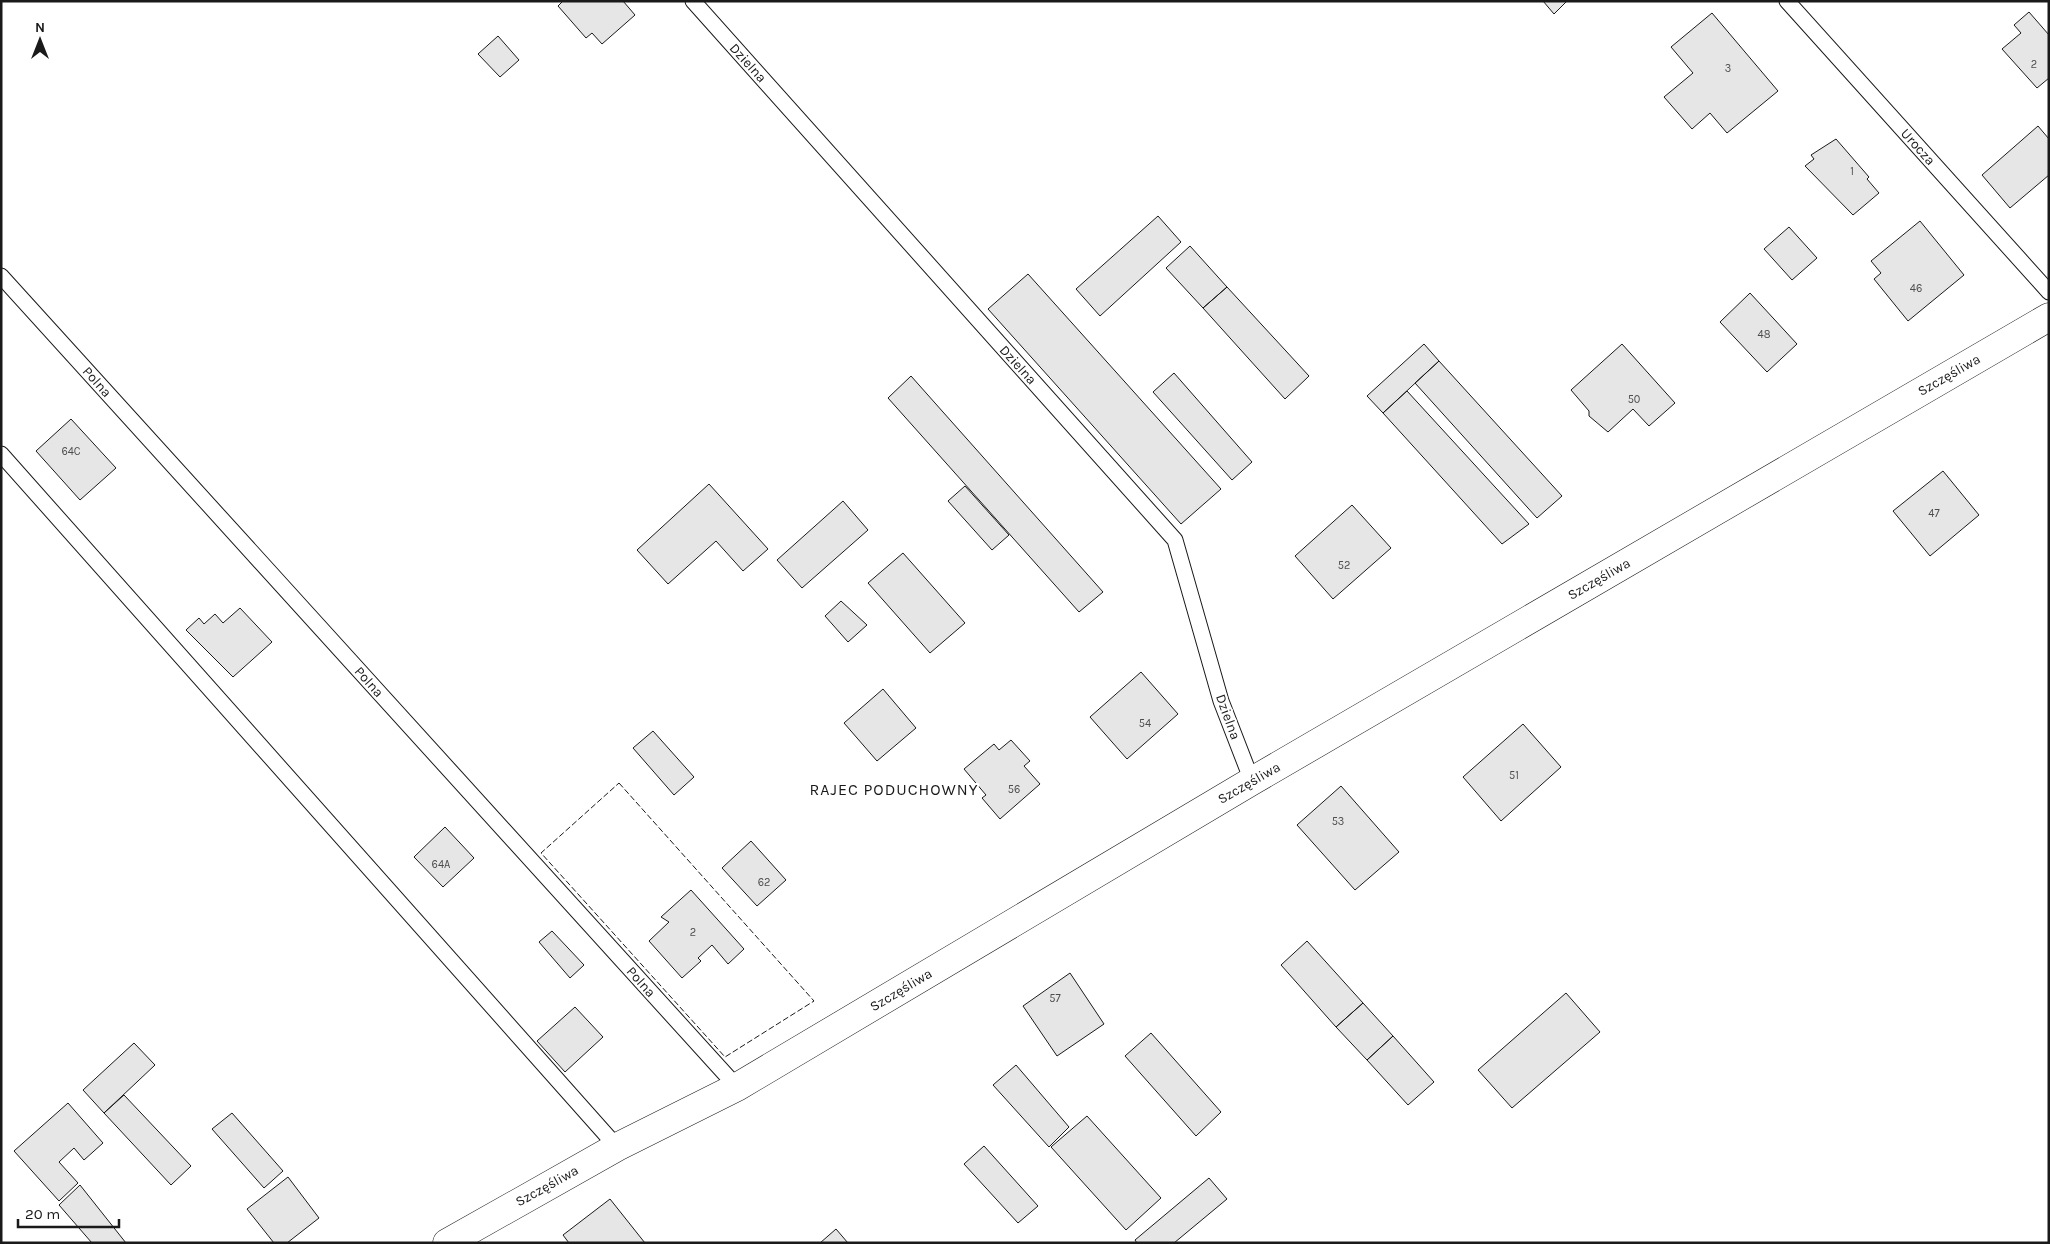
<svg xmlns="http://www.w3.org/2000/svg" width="2050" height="1244" viewBox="0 0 2050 1244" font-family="Karla,sans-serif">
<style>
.building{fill:#e6e6e6;stroke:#1a1a1a}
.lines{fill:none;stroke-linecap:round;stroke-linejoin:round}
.lane-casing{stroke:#1a1a1a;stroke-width:17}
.street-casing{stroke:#1a1a1a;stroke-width:29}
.lane{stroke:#fff;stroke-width:15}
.street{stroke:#fff;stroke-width:28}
.fence{stroke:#1a1a1a;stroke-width:1;stroke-dasharray:6 2.5;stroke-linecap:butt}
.labels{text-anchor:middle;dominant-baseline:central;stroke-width:4;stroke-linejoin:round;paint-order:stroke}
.number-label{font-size:11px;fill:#4d4d4d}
.street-label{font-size:14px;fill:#1a1a1a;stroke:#fff}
.quarter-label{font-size:16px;letter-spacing:1px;fill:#1a1a1a;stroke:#fff}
</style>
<rect width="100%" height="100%" fill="#fff"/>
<!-- building -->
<path class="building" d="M563,1H623L635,15L602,44L592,33L586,38L558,6Z
M1543,1H1567L1554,14Z
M2029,12L2049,35V78L2037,88L2002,49L2021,33L2014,25Z
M1712,13L1778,91L1727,133L1710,113L1692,129L1664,97L1693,73L1671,47Z
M498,36L519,60L500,77L478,54Z
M2038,126L2049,139V175L2010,208L1982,175Z
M1836,139L1869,177L1867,179L1879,193L1853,215L1805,166L1814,159L1811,155Z
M1158,216L1181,242L1100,316L1076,289Z
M1920,221L1964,275L1908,321L1874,279L1881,273L1871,261Z
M1789,227L1817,258L1792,280L1764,249Z
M1190,246L1227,287L1203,308L1166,268Z
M1028,274L1221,489L1181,524L988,309Z
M1227,287L1309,376L1285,399L1203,308Z
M1750,293L1797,344L1767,372L1720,322Z
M1424,344L1439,361L1383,413L1367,396Z
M1622,344L1675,403L1649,426L1633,409L1608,432L1589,416V411L1571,390Z
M1439,361L1562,496L1537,518L1415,383Z
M1174,373L1252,462L1232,480L1153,392Z
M911,376L1103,592L1079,612L888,398Z
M1407,391L1529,524L1502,544L1383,413Z
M71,419L116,468L80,500L36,451Z
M1943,471L1979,515L1930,556L1893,511Z
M709,484L768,549L743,571L716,541L668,584L637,550Z
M965,486L1009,535L992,550L948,501Z
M843,501L868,530L802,588L777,560Z
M1352,505L1391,548L1333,599L1295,556Z
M903,553L965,623L930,653L868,583Z
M841,601L867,625L848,642L825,616Z
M240,608L272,642L233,677L186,630L199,618L204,624L215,614L223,623Z
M1141,672L1178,714L1127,759L1090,717Z
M883,689L916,728L877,761L844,723Z
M1523,724L1561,767L1501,821L1463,777Z
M653,731L694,777L674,795L633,748Z
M1011,740L1030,761L1024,766L1040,784L1000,819L982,798L986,795L964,769L994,744L999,750Z
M1341,786L1399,852L1355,890L1297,825Z
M445,827L474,858L443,887L414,857Z
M751,841L786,880L757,906L722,868Z
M691,890L744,949L728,964L712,945L698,958L701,961L682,978L649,941L669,922L661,917Z
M552,931L584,965L570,978L539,942Z
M1307,941L1363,1003L1336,1027L1281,965Z
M1070,973L1104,1024L1057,1056L1023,1006Z
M1566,993L1600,1032L1512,1108L1478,1070Z
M1363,1003L1393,1036L1367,1060L1336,1027Z
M575,1007L603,1037L565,1072L537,1041Z
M1151,1033L1221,1112L1196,1136L1125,1056Z
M1393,1036L1434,1082L1408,1105L1367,1060Z
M134,1043L155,1065L104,1113L83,1090Z
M1016,1065L1069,1127L1049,1147L993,1085Z
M124,1095L191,1166L171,1185L104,1113Z
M68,1103L103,1143L84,1160L74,1148L59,1162L78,1183L59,1201L14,1151Z
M232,1113L283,1171L264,1188L212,1129Z
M1087,1116L1161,1198L1126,1230L1051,1147Z
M984,1146L1038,1206L1018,1223L964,1164Z
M288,1177L319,1218L287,1243H274L247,1209Z
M1209,1178L1227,1199L1174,1243H1137L1135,1240Z
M80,1185L126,1243H92L59,1205Z
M610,1199L645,1243H569L563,1235Z
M836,1229L848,1243H820Z"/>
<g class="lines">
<defs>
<path id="lane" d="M693,1L1175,540L1221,701L1252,781
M1787,1L2049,292
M1,276L737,1087
M1,454L617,1147"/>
<path id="street" d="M447,1243L617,1147L737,1087L1252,781L2049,317"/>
</defs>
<!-- lane casing -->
<use href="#lane" class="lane-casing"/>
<!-- street casing -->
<use href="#street" class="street-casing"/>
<!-- lane -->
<use href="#lane" class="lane"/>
<!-- street -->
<use href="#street" class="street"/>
<!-- fence -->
<path class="fence" d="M619,783L814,1001L725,1057L541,853Z"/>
</g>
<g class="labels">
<!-- number labels -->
<g class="number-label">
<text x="2034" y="64">2</text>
<text x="1728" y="68">3</text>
<text x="1852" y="171">1</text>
<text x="1916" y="288">46</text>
<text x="1764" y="334">48</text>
<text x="1634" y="399">50</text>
<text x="71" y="451">64C</text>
<text x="1934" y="513">47</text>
<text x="1344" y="565">52</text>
<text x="1145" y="723">54</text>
<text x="1514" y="775">51</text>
<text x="1014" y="789">56</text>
<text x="1338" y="821">53</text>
<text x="441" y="864">64A</text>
<text x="764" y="882">62</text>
<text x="693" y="932">2</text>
<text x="1055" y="998">57</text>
</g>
<!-- street labels -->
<g class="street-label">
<text transform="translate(748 63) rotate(48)">Dzielna</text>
<text transform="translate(1918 147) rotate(48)">Urocza</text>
<text transform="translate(1018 365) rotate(48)">Dzielna</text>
<text transform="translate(1949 375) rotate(-30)">Szczęśliwa</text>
<text transform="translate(97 382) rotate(48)">Polna</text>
<text transform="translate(1599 579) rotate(-30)">Szczęśliwa</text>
<text transform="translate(369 682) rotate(48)">Polna</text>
<text transform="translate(1228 717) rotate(70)">Dzielna</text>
<text transform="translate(1249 783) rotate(-30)">Szczęśliwa</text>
<text transform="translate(641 982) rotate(48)">Polna</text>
<text transform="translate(901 990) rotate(-31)">Szczęśliwa</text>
<text transform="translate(547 1186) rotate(-29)">Szczęśliwa</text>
</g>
<!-- quarter labels -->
<g class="quarter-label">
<text x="894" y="789">RAJEC PODUCHOWNY</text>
</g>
</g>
<!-- border -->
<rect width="2050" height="1244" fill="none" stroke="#1a1a1a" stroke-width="5"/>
<!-- north arrow -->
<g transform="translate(40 40)" stroke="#ffffff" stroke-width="4" paint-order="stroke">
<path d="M0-4L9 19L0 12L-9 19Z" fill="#1a1a1a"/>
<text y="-8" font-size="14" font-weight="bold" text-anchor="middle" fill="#1a1a1a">N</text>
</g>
<!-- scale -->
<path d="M18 1219v8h101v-8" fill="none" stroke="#1a1a1a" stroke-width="2.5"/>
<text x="25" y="1219" font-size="15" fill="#1a1a1a" stroke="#ffffff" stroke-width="4" paint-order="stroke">20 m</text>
</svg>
